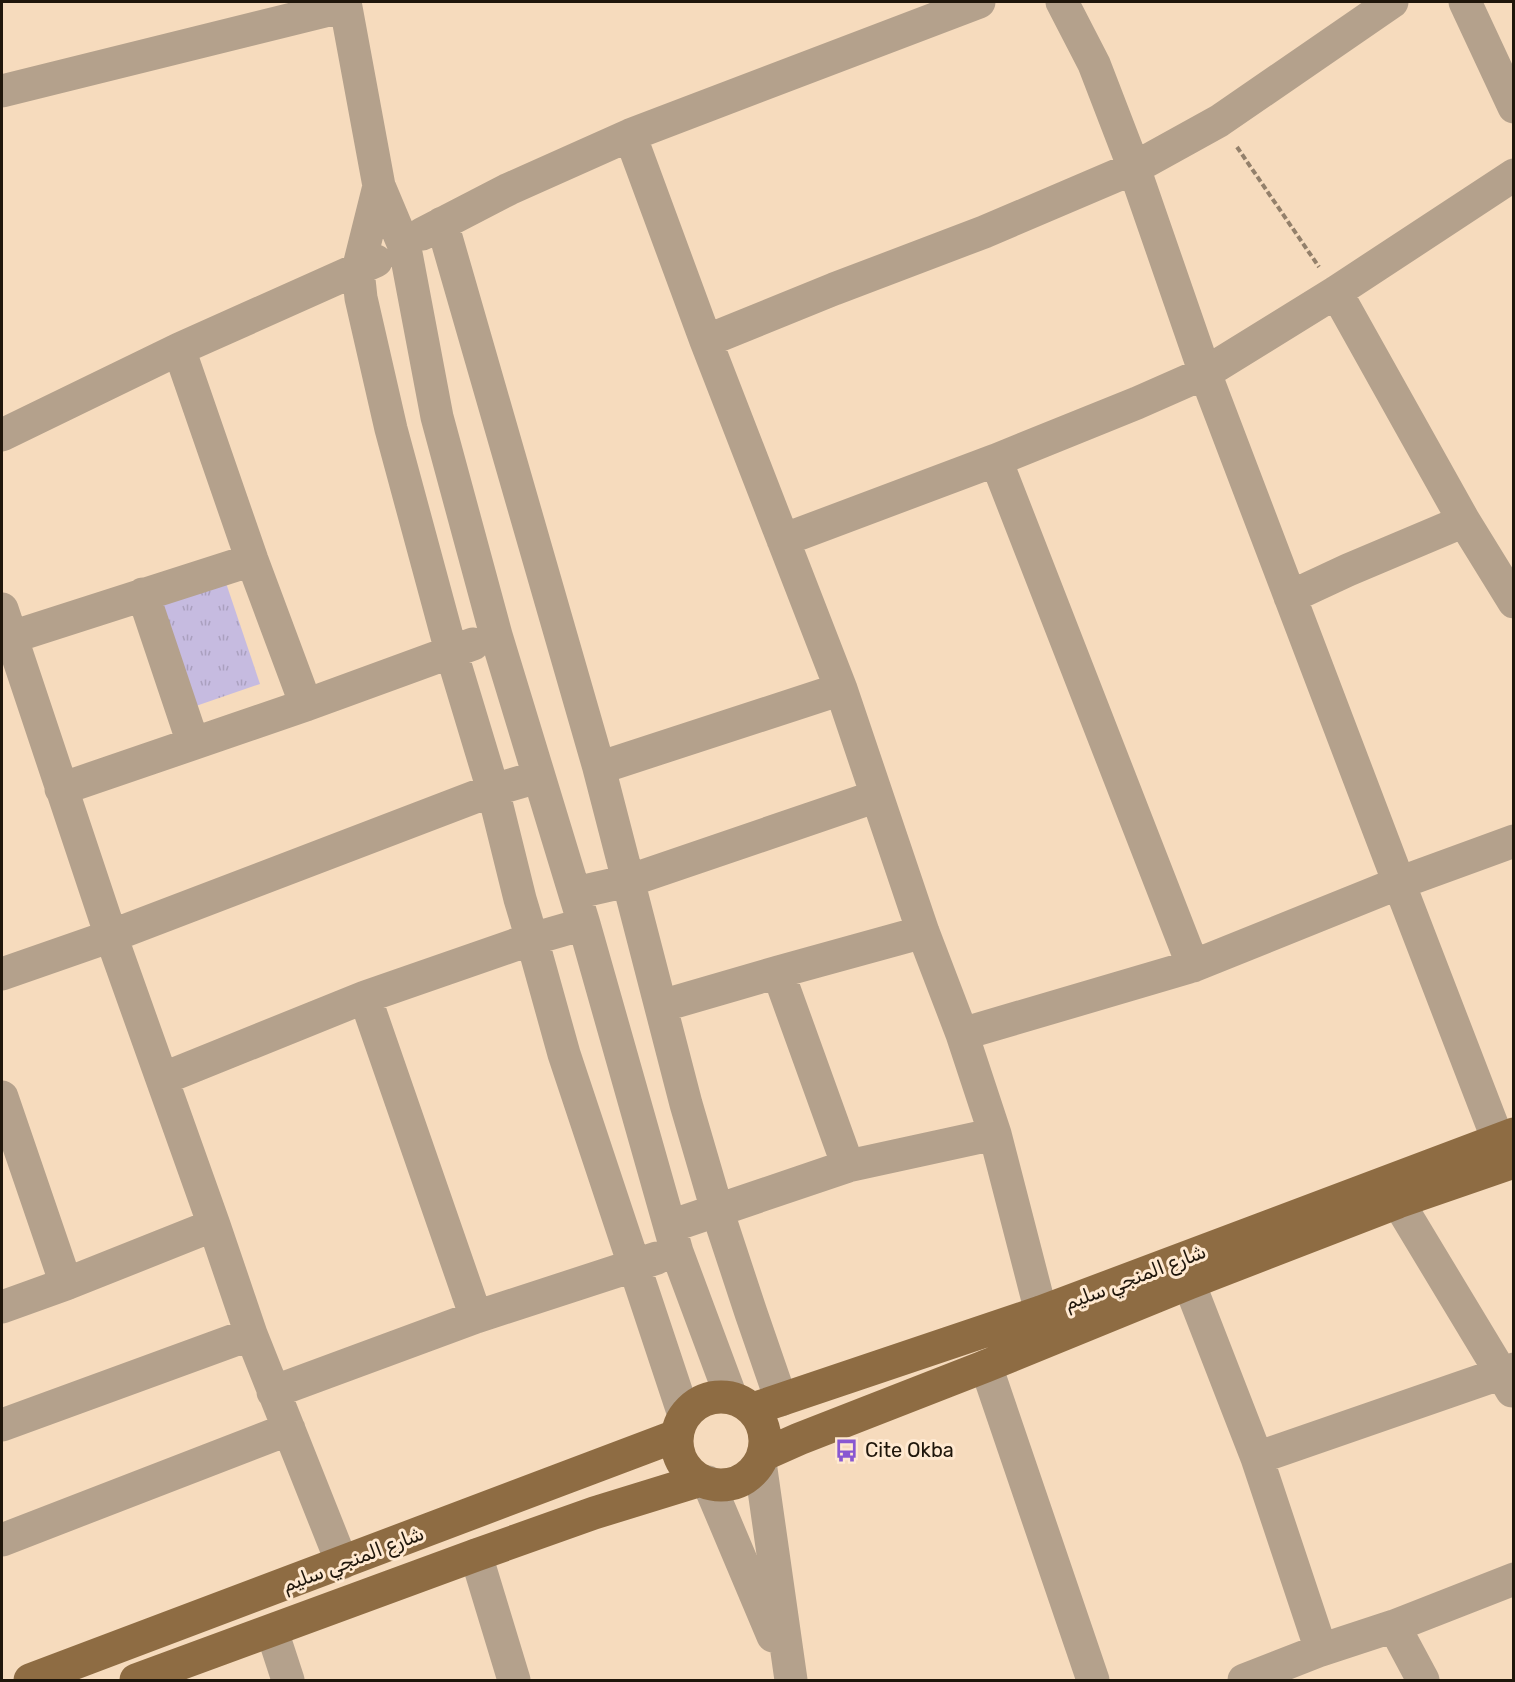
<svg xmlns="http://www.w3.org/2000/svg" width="1515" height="1682" viewBox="0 0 1515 1682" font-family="Rubik,'Noto Sans Arabic',sans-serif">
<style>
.grass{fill:url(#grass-tufts)}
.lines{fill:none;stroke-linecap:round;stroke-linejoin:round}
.path{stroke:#93806b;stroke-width:4;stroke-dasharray:6 3;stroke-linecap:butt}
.minor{stroke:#b4a18c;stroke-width:33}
.major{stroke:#8e6c43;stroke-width:33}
.labels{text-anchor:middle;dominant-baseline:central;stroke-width:6;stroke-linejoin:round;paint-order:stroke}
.street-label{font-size:20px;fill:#1f160b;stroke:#ffe9d1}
.poi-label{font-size:20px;fill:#1f160b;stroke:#ffe9d1;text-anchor:start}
</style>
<defs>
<pattern id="grass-tufts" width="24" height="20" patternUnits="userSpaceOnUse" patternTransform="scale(1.5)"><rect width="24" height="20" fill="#c6bbe0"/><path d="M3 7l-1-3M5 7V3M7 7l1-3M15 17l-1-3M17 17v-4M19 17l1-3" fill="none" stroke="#aaa0bf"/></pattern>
</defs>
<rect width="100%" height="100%" fill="#f6dbbd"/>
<!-- grass -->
<path class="grass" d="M225,580L260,684L193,707L157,603Z"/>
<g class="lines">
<!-- path -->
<path class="path" d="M1237,147L1319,267"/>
<!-- minor -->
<path class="minor" d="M345,2L379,186L405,248L437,417L496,635L584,924L677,1252L731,1397
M1062,2L1094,64L1134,168L1205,373L1399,883L1498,1140
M1465,2L1514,107
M2,91L345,6
M630,135L706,341L841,689L923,932L962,1034L995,1134L1041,1312
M379,186L358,270L361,298L391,429L451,651L493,790L520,899L532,939L564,1054L684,1415
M442,223L599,768L686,1104L717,1210L751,1313L781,1400
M422,234L509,189L630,135L979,2
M1336,292L1464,521L1514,602
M706,341L834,289L984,232L1134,168L1219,121L1392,2
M179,349L252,560L306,705
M2,435L179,349L376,261
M996,460L1193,966
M783,540L996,460L1137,403L1205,373L1336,292L1514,175
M143,594L193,743
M1290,597L1348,570L1464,521
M2,609L111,936L214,1225L251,1334L342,1563
M12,637L252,560
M599,768L841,689
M61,789L306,705L473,644
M575,893L628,881L877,796
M778,972L848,1166
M2,974L111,936L493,790L538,777
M661,1006L778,972L923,932
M962,1034L1193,966L1399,883L1514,841
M162,1079L365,997L532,939L584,924
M2,1097L66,1284
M1398,1202L1512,1391
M671,1226L848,1166L995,1134
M1189,1283L1257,1458L1321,1650
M2,1307L66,1284L214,1225
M476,1317L657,1258
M986,1366L1093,1680
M273,1392L476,1317L365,997
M2,1425L251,1334
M1257,1458L1514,1369
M760,1462L791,1680
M708,1482L773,1636
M2,1540L289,1429
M476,1555L514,1680
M1394,1626L1423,1680
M272,1631L288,1680
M1244,1680L1321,1650L1394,1626L1514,1579"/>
<!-- major -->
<path class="major" d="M677 1441a44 44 0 1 1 88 0a44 44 0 1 1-88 0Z
M753,1409L1041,1312L1514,1134
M763,1455L799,1439L986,1366L1189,1283L1398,1202L1514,1162
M30,1680L676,1436
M136,1680L476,1555L594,1513L701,1480"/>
</g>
<!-- icons -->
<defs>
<symbol id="bus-bare" viewBox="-9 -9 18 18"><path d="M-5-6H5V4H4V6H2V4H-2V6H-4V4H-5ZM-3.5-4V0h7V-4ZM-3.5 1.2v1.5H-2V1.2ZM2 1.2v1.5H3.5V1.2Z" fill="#8958d1" stroke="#ffe9d1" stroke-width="2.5" paint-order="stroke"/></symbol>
</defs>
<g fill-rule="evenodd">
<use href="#bus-bare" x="830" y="1434" width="33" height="33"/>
</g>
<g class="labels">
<!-- street labels -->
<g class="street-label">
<text transform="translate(1135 1277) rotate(-21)">شارع المنجي سليم</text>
<text transform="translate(353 1559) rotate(-21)">شارع المنجي سليم</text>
</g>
<!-- poi labels -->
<g class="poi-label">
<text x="865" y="1450">Cite Okba</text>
</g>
</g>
<!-- border -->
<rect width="1515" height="1682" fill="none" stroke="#1f160b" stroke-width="6"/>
</svg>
